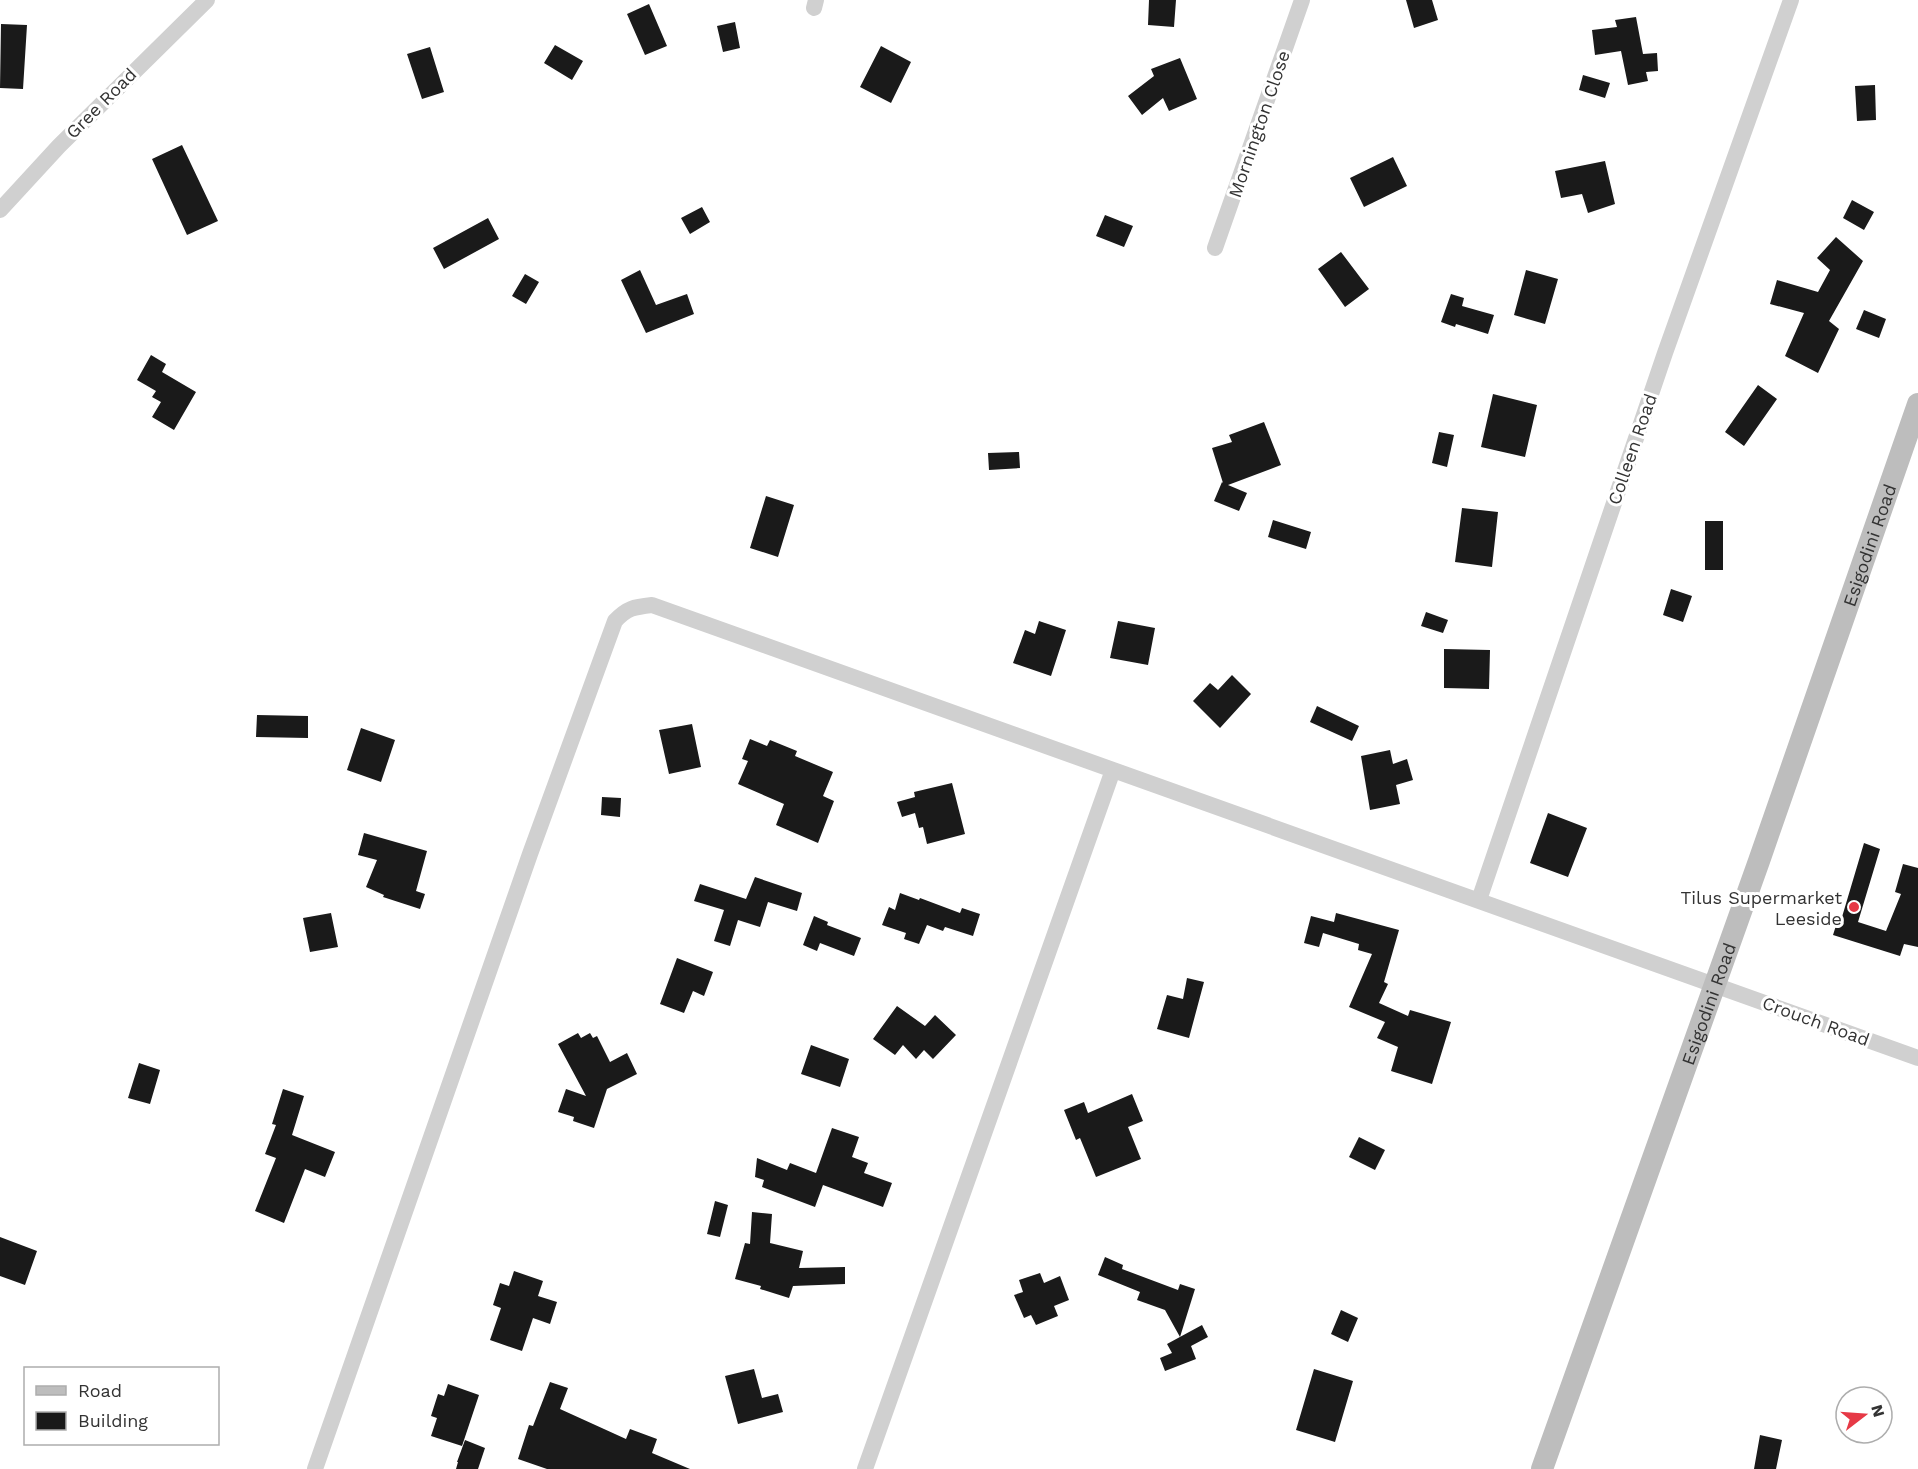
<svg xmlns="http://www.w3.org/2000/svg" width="1918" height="1469" viewBox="0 0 1918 1469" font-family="'Work Sans',sans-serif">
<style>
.building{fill:#1a1a1a}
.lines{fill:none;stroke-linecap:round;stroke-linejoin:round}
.street{stroke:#d0d0d0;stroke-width:16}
.secondary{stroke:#bdbdbd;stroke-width:22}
.poi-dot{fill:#e63946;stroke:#fff;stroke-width:2}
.labels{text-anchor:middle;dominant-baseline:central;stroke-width:6;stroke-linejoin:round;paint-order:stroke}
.street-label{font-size:18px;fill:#333;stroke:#fff}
.poi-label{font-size:18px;fill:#333;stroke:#fff;text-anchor:end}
</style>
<rect width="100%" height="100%" fill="#fff"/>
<!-- building -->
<path class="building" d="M1149,0H1176L1174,27L1148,25Z
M1406,0H1432L1438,20L1414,28Z
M649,4L667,46L645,55L627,14Z
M1636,17L1643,54L1657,53L1658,71L1646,72L1648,81L1628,85L1621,51L1595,55L1592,30L1617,27L1615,20Z
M735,22L740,48L723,52L717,26Z
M1,24L27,25L23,89L0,88Z
M555,45L583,61L572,80L544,63Z
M881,46L911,62L891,103L860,87Z
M430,47L444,92L422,99L407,54Z
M1180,58L1197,99L1169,111L1163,98L1142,115L1128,96L1154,76L1151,69Z
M1583,75L1610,83L1605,98L1579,90Z
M1875,85L1876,120L1857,121L1855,86Z
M182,145L218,221L187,235L152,159Z
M1393,157L1407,186L1364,207L1350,178Z
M1605,161L1615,204L1588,213L1582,194L1561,198L1555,171Z
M1852,200L1874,212L1864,230L1843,218Z
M702,207L710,222L690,234L681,218Z
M1105,215L1133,226L1124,247L1096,236Z
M488,218L499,239L444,269L433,248Z
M1836,237L1863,261L1829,321L1839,329L1818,373L1785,356L1804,313L1770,304L1777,280L1818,292L1830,270L1817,258Z
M1341,252L1369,289L1345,307L1318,269Z
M640,270L656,305L687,294L694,314L646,333L621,280Z
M1526,270L1558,279L1545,324L1514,315Z
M525,274L539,282L526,304L512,296Z
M1451,294L1464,298L1462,306L1494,315L1488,334L1456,324L1455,327L1441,322Z
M1864,310L1886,319L1879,338L1856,329Z
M151,355L166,364L162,372L196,392L174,430L152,417L161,402L152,397L156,391L137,380Z
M1758,385L1777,399L1744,446L1725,432Z
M1493,394L1537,405L1525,457L1481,447Z
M1264,422L1281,465L1228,485L1247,493L1239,511L1214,501L1222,482L1223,483L1212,448L1232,442L1229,435Z
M1439,432L1454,435L1447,467L1432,463Z
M1019,452L1020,468L989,470L988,453Z
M766,496L794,505L778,557L750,548Z
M1462,508L1498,512L1492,567L1455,562Z
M1273,520L1311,532L1306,549L1268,537Z
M1705,521H1723V570H1705Z
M1671,589L1692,596L1683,622L1663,615Z
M1426,612L1448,620L1443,633L1421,626Z
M1039,621L1066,630L1051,676L1013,663L1025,630L1035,634Z
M1118,621L1155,628L1148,665L1110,658Z
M1444,649L1490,650L1489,689L1444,688Z
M1232,675L1251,694L1220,728L1193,701L1210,683L1218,690Z
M1317,706L1359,726L1352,741L1310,722Z
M257,715L308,716V738L256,737Z
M692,724L701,767L669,774L659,730Z
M361,728L395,740L381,782L347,770Z
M750,739L767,746L770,740L797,751L795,756L833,772L823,796L834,801L818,843L776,825L784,804L738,784L748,761L742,759Z
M1390,750L1393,764L1407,759L1413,780L1396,785L1400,804L1370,810L1361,756Z
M952,783L965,834L927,844L923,827L919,828L915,813L902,817L897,802L915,797L914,792Z
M602,797L621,798L620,817L601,815Z
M1548,813L1587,828L1568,877L1530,863Z
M364,833L427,851L416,891L425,894L420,909L383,897L384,895L366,887L377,860L358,855Z
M1864,843L1880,849L1858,922L1886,931L1901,894L1895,892L1903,864L1918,868V947L1904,944L1900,956L1833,935L1839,916L1842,917Z
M755,877L802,893L797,911L768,902L760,927L738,920L730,946L714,941L724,910L694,901L700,884L746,899Z
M900,893L919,900L920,898L960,913L962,908L980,914L973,936L945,927L943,931L927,925L919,944L904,939L906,933L882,925L889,907L895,910Z
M331,913L338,947L310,952L303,918Z
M1336,913L1399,930L1384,982L1388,984L1379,1003L1408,1016L1410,1010L1451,1022L1432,1084L1391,1071L1398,1047L1377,1038L1385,1022L1349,1007L1372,954L1358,950L1359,944L1323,933L1319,947L1304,943L1311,916L1334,922Z
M814,916L828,922L827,925L861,938L854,956L820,943L817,951L803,945Z
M677,958L713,972L704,996L693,991L684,1013L660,1004Z
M1187,978L1204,982L1189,1038L1157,1029L1167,995L1183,999Z
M897,1006L925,1026L935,1015L956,1035L933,1059L924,1050L916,1059L903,1045L895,1055L873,1039Z
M578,1033L581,1038L590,1033L593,1038L597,1036L610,1062L627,1053L637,1074L607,1089L594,1128L573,1121L574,1117L558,1112L566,1089L586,1096L558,1044Z
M811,1045L849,1059L840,1087L801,1074Z
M139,1063L160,1070L150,1104L128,1098Z
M283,1089L304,1096L292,1135L335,1152L325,1177L305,1169L284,1223L255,1211L276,1158L265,1154L276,1125L272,1124Z
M1132,1094L1143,1121L1128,1127L1141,1159L1096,1177L1080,1138L1076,1140L1064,1110L1084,1102L1088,1113Z
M832,1128L859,1137L852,1157L868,1163L864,1173L892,1183L883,1207L823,1185L815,1207L762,1187L764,1180L755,1177L757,1158L787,1170L790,1163L816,1173Z
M1359,1137L1385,1150L1375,1170L1349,1157Z
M715,1201L728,1205L720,1237L707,1234Z
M752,1212L772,1214L770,1243L803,1251L799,1268L845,1267V1284L793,1286L789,1298L760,1289L761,1286L735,1279L745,1243L750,1244Z
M0,1237L37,1251L25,1285L0,1276Z
M1105,1257L1123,1265L1122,1269L1178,1290L1180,1284L1195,1289L1180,1337L1165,1310L1137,1300L1140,1292L1098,1275Z
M514,1271L543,1281L538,1296L557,1302L550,1324L533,1318L522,1351L490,1340L501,1308L493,1305L500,1283L509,1286Z
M1040,1273L1044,1283L1060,1276L1069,1300L1054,1306L1058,1316L1036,1325L1031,1315L1024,1318L1014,1295L1023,1292L1019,1280Z
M1341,1310L1358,1318L1348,1342L1331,1334Z
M1202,1325L1208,1337L1191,1346L1196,1359L1165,1371L1160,1358L1172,1353L1167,1344Z
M754,1369L762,1398L778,1394L783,1412L738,1424L725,1376Z
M1314,1369L1353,1381L1335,1442L1296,1430Z
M550,1382L568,1388L560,1409L626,1439L630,1429L657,1439L652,1453L690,1469H547L518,1459L529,1425L533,1426Z
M448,1384L479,1395L462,1446L431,1436L437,1418L431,1416L438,1394L444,1396Z
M1760,1435L1782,1440L1776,1469H1754Z
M465,1440L485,1448L478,1469H456L458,1462H457Z"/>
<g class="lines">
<!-- street -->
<path class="street" d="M814,8L816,0
M0,210L59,146L207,0
M1215,248L1302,0
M1479,900L1665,353L1791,0
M315,1469L530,854L615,621C627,608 634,607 652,605L1918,1058
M865,1469L1113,770"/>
<!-- secondary -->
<path class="secondary" id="s1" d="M1542,1469L1759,861L1918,404"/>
</g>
<!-- markers -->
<circle class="poi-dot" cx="1854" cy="907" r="6"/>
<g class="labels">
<!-- street labels -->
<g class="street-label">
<text transform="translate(101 103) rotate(-45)">Gree Road</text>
<text transform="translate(1259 124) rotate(-71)">Mornington Close</text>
<text transform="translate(1632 449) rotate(-71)">Colleen Road</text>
<text stroke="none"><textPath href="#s1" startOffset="980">Esigodini Road</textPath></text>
<text stroke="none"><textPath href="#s1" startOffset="494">Esigodini Road</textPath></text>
<text transform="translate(1816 1021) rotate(20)">Crouch Road</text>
</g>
<!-- poi labels -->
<g class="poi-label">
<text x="1842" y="897">Tilus Supermarket<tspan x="1842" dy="21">Leeside</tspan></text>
</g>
</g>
<!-- legend -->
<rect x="24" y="1367" width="195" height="78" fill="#ffffff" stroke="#adadad" stroke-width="1.5"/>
<rect x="36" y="1386" width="30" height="9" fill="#bdbdbd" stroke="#adadad" stroke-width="1.5"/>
<text x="78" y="1397" font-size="18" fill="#333333">Road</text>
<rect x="36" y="1412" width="30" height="18" fill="#1a1a1a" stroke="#adadad" stroke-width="1.5"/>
<text x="78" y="1427" font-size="18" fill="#333333">Building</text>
<!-- north arrow -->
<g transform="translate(1864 1415) rotate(73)"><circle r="28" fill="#ffffff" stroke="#adadad" stroke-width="1.5"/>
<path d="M0-4.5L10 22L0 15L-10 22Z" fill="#e63946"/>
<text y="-9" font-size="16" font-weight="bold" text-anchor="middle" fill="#333333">N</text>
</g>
</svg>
